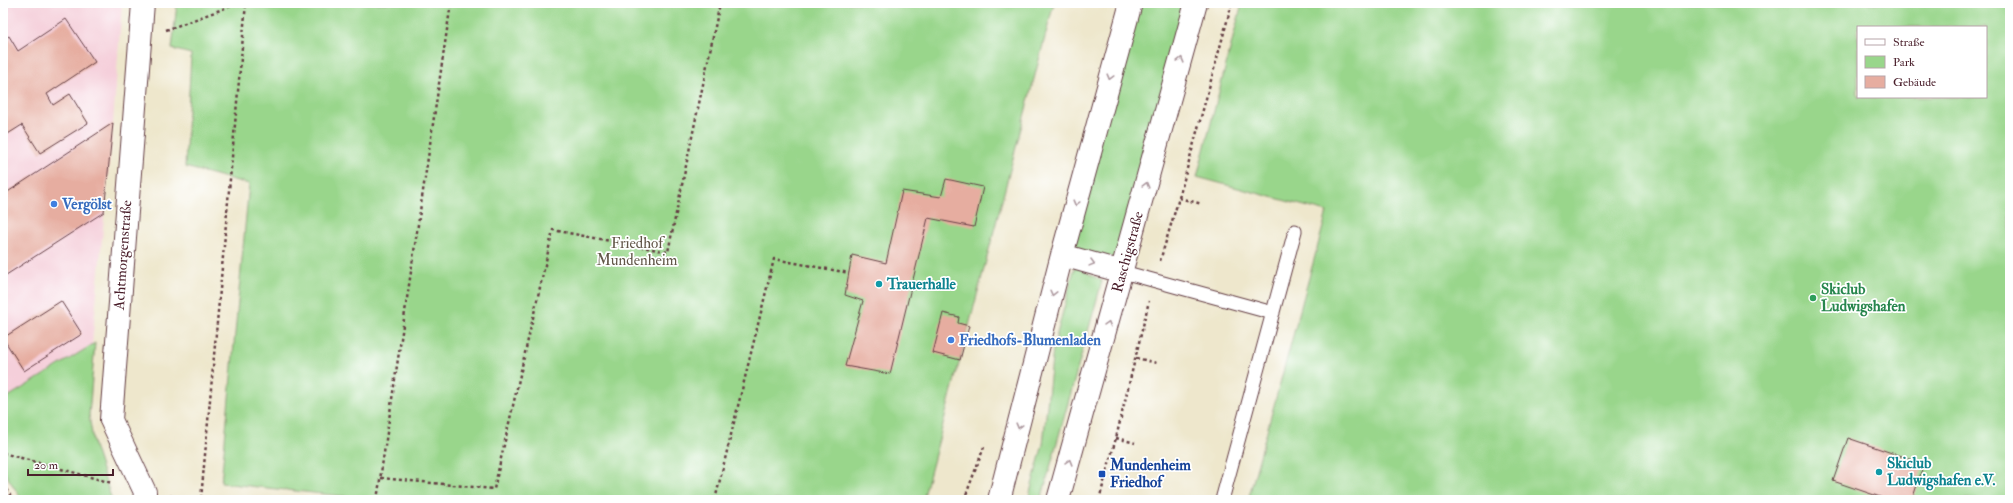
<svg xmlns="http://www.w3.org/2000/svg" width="2013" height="503" viewBox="0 0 2013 503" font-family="'IM FELL Double Pica',serif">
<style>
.built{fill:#f5cfda}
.green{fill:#99d68b;stroke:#727a5b;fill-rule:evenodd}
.building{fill:#e6ada0}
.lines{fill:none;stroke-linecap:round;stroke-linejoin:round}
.lane-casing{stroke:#633d43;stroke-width:15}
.street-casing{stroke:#633d43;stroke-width:24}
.secondary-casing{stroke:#633d43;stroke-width:24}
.path{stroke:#633d43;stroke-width:2.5;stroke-dasharray:3 3;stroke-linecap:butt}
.lane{stroke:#fff;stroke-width:13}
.street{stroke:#fff;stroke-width:22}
.secondary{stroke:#fff;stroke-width:22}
.oneway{stroke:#ae9aa0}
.shop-dot{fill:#3f7fe0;stroke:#fff;stroke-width:1.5}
.culture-dot{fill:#0f9aa8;stroke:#fff;stroke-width:1.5}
.leisure-dot{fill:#2e9e5b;stroke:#fff;stroke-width:1.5}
.transit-dot{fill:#1a4fb4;stroke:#fff;stroke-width:1.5}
.labels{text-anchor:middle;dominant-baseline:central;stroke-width:3.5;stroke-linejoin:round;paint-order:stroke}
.shop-label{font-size:15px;font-weight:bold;fill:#366cbe;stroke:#fff;text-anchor:start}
.park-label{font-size:15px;fill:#625648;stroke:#fff}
.street-label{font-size:15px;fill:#4a1f2b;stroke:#fff}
.culture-label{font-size:15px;font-weight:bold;fill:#0d838f;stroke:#fff;text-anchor:start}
.leisure-label{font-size:15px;font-weight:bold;fill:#27864d;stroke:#fff;text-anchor:start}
.transit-label{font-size:15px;font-weight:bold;fill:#164399;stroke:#fff;text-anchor:start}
</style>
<rect width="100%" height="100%" fill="#fff"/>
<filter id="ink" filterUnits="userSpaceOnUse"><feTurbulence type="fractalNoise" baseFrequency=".025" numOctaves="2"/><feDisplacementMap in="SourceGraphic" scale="8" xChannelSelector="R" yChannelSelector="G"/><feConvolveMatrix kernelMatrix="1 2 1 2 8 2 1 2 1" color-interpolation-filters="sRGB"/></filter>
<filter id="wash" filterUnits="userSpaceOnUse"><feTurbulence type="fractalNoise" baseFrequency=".012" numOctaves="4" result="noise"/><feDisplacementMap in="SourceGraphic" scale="16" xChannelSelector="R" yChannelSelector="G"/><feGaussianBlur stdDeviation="0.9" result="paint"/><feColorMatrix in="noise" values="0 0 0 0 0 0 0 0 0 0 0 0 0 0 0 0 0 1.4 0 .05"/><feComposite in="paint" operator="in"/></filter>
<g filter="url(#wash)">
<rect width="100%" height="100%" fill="#eee7cc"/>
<!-- built -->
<path class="built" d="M3,3H122L113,123L92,345L3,400Z"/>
<!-- green -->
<path class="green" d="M177,3H1054L923,500H379L221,483L249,184L185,167L191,54L172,49Z
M1131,3H1196L1123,272L1062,255Z
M1242,3H2010V500H1248L1327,212L1197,177ZM1858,27H1986V97H1858Z
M1075,266L1102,281L1041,500H1028L1043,444L1053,349Z
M95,343L89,415L94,446L112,500H22L3,470V400Z"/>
<g id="blocks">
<!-- building -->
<path class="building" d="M66,19L95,62L47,94L53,105L70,94L88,123L40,153L22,125L3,137V40L9,36L18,51Z
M113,123L104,212L3,277V195Z
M946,179L983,187L974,227L928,218L890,374L845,366L863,301L845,295L852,255L886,263L902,191L941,197Z
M61,301L82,334L24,371L3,338Z
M943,313L959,317L958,323L969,326L960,360L933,353Z
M1848,438L1924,464L1912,500H1889L1833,481Z"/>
</g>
</g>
<g filter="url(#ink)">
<use href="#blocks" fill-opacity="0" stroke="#633d43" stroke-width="1"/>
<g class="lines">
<defs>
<path id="lane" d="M1123,272L1273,313
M1222,500L1295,231"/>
<path id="street" d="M143,3L111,420L145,492L144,500"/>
<path id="secondary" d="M1062,255L1123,272
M999,500L1062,255L1131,3
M1058,500L1196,3"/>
</defs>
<!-- lane casing -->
<use href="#lane" class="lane-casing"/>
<!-- street casing -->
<use href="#street" class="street-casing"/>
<!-- secondary casing -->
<use href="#secondary" class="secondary-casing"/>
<!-- path -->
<path class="path" d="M166,30L239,3
M1179,198L1202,204
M1160,261L1179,198L1232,3
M1136,358L1157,363
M1116,438L1135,443
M3,453L112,483
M381,478L494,489L553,230L668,252L720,3
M3,484L13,500
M170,496L201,499
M218,500L201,499L246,3
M377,500L451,3
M715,500L774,259L849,273
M964,500L984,447
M1099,500L1116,438L1149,301"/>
<!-- lane -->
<use href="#lane" class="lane"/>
<!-- street -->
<use href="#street" class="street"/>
<!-- secondary -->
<use href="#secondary" class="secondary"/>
</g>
<!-- one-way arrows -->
<defs><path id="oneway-chevron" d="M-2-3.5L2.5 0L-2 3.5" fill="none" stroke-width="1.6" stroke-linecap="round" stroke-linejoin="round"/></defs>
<g class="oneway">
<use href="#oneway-chevron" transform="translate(1181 60) rotate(-75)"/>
<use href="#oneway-chevron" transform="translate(1110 77) rotate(105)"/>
<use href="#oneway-chevron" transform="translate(1146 185) rotate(-75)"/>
<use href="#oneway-chevron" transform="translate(1076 203) rotate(105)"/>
<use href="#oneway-chevron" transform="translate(1092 263) rotate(15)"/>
<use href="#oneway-chevron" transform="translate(1053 293) rotate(104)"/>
<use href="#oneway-chevron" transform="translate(1108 324) rotate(-74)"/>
<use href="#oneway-chevron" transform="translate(1019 426) rotate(105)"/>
<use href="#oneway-chevron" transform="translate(1069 462) rotate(-74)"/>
</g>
</g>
<!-- markers -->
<g class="shop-dot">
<circle cx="54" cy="204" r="4"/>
<circle cx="951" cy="340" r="4"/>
</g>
<g class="culture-dot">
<circle cx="879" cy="284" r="4"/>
<circle cx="1879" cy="472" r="4"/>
</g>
<circle class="leisure-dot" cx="1813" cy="298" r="4"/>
<rect class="transit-dot" x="1098" y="470" width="8" height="8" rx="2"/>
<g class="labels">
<!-- shop labels -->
<g class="shop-label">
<text x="62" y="204">Vergölst</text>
<text x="959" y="340">Friedhofs-Blumenladen</text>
</g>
<!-- park labels -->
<g class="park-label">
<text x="637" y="243">Friedhof<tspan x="637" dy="17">Mundenheim</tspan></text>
</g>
<!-- street labels -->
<g class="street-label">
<text transform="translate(1128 252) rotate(-75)">Raschigstraße</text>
<text transform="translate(123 255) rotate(-86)">Achtmorgenstraße</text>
</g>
<!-- culture labels -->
<g class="culture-label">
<text x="887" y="284">Trauerhalle</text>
<text x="1887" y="463">Skiclub<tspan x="1887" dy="17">Ludwigshafen e.V.</tspan></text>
</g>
<!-- leisure labels -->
<g class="leisure-label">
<text x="1821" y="289">Skiclub<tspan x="1821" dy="17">Ludwigshafen</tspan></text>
</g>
<!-- transit labels -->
<g class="transit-label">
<text x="1110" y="465">Mundenheim<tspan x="1110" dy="17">Friedhof</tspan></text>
</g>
</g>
<!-- margin -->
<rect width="2013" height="503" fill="none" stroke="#fff" stroke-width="16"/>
<!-- legend -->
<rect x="1857" y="26" width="130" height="72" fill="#ffffff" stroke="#b7a5aa"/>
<rect x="1865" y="39" width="20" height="6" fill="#ffffff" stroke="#b7a5aa"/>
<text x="1893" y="46" font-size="12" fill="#4a1f2b">Straße</text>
<rect x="1865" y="56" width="20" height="12" fill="#99d68b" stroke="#b7a5aa"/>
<text x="1893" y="66" font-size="12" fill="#4a1f2b">Park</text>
<rect x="1865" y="76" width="20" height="12" fill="#e6ada0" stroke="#b7a5aa"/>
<text x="1893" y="86" font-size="12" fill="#4a1f2b">Gebäude</text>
<!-- scale -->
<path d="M28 469v6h85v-6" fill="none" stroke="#4a1f2b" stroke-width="2"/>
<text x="34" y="469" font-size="12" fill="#4a1f2b" stroke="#ffffff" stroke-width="3" paint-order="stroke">20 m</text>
</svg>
